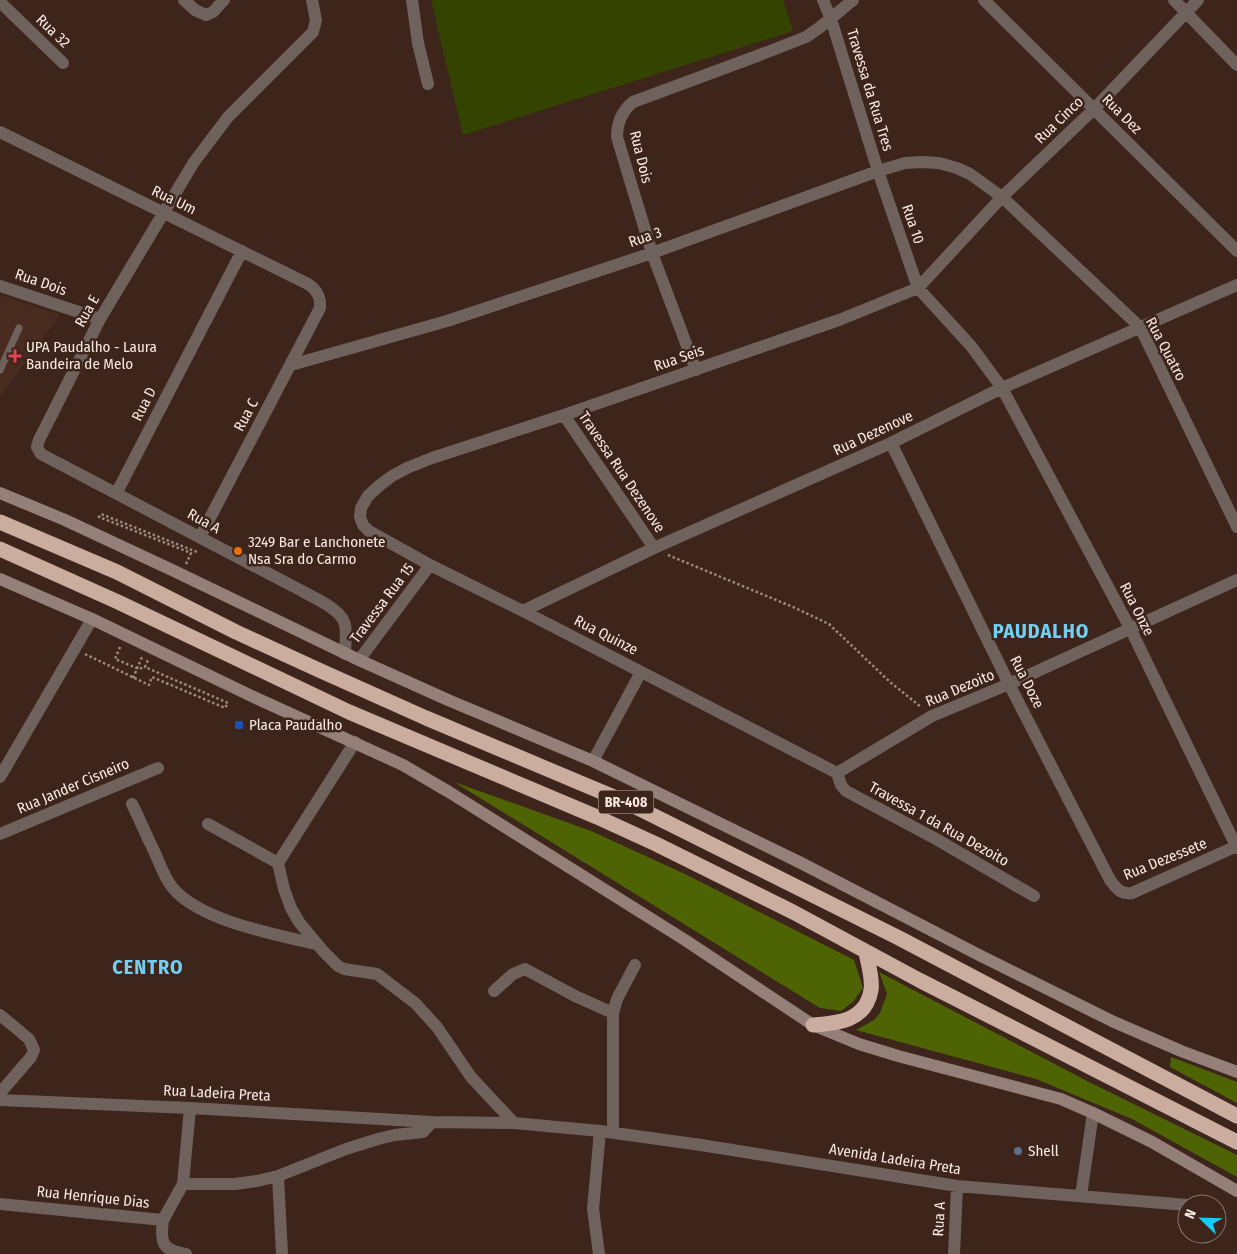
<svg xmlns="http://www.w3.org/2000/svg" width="1237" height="1254" viewBox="0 0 1237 1254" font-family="'Fira Sans Condensed',sans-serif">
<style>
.built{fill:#492b1f}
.green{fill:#344400}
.forest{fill:#4e6404}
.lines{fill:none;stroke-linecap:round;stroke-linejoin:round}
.path{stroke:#9d8981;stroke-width:2.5;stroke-dasharray:2.5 2.5;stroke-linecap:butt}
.lane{stroke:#6f625d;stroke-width:7}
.street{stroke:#6f625d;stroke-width:12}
.secondary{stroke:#948078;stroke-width:12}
.highway{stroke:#cbada0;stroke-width:15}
.health-dot{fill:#e0444e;stroke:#3d251c;stroke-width:2}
.food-dot{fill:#e8710a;stroke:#3d251c;stroke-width:2}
.transit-dot{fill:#1a4fb4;stroke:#3d251c;stroke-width:2}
.service-dot{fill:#5c6f8a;stroke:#3d251c;stroke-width:2}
.labels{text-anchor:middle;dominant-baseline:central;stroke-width:5;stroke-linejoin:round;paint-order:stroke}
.shield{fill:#3d251c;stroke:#c1aea7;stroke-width:1}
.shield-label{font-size:14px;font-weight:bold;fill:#f9e8e2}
.street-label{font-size:15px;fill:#f9e8e2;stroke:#3d251c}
.poi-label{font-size:15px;fill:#f9e8e2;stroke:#3d251c;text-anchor:start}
.district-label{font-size:20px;font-weight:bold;letter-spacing:1px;fill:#73cff1;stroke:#3d251c}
</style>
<rect width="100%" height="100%" fill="#3d251c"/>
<!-- built -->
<path class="built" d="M0,295L60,315L0,397Z"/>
<!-- green -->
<path class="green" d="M431,0H783L793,31L463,135Z"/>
<!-- forest -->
<path class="forest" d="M454,782L591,831L685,874L854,960L863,988L853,1002L841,1011L820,1008Z
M879,972L1087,1081L1237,1155V1177L1132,1119L1036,1079L856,1030L874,1020L880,1013L887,994Z
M1171,1057L1237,1082V1103L1170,1067Z"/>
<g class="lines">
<!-- path -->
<path class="path" d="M668,555L793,607L829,624L890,682L921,707
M186,564L191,553L99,517L101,514L197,552
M120,647L115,659L139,669L145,667
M85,654L149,685L152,677L225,708L228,703L145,667L148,660
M133,678L142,657"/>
<!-- lane -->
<path class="lane" d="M0,370L19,328"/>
<!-- street -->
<path class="street" d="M184,0L195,10L206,15L213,12L224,0
M312,0L316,20L313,32L228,117L194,162L100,319L39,440L37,447L41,454L302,591C314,598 343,610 345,625C347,634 345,645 345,654
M412,0L418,43L428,84
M823,0L831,19L878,171L918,288L971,346L1002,388L1130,628L1237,848
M984,0L1237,251
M1174,0L1237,65
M0,2L63,63
M0,132L308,284C317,290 321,297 320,308L200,537
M0,286L100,319
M291,365L447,321L652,253L878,171L905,163L922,162L939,163L957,168L970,174L1002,197L1140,327L1237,527
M696,370L652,253L617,137C617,123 622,111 633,102L757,56L806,37L819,28L853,0
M564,415L654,548
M891,443L1009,684L1110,880C1116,888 1121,895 1132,893L1237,846
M117,492L242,251
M523,611L654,548L891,443L1002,388L1237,285
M359,660L430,565
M355,742L278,863L284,889L291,908L299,922L323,951L338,966L344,969L377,974L415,1003L437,1027L471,1077L514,1123L600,1131L701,1145L957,1186L1187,1205
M593,761L641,672
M837,773L523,611L430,565L369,531L363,525L360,517L361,508L368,496L380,485L392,476L407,468L432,458L564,415L839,320L918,288L1002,197L1094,109L1198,0
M837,773L932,716L1009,684L1237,580
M837,773L841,785L846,791L936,839L1034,896
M0,777L92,619
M132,804C140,820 147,837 155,853C160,864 164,877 172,887C199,921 275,934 316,944
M208,824L278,863
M0,834L158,768
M494,991L513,974L525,969L575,996L613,1013
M0,1015L29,1039L34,1050L31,1057L0,1093
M0,1100L190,1108L432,1122
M613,1132V1013L617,999L635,965
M278,1176L282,1254
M183,1184H235L257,1181L278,1176L346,1149L378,1139L395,1135L423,1132L432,1122L514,1123
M1081,1196L1093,1113
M0,1204L163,1220C160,1242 162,1251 186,1254
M163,1220L183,1184L190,1108
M599,1254L593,1209L600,1131
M954,1254L957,1186"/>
<!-- secondary -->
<path class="secondary" d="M0,493L65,520L172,570L359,660L448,700L593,761L801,863L981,956L1114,1022L1181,1051L1237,1072
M0,579L92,619L258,699L403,765L449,792L685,940L813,1025L859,1044L898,1056L1061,1099L1093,1113L1152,1142L1237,1191"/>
<!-- highway -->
<path class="highway" d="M0,522L117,572L236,632L321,671L426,718L628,803L899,938L1237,1116
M0,549L118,602L349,712L597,817L656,844L793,912L919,980L1237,1142
M813,1025C838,1023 866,1021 871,990C873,979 868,964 866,952"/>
</g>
<!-- markers -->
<path class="health-dot" d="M12.5 348.5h5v5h5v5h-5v5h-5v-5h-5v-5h5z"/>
<circle class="food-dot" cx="238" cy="551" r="5"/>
<rect class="transit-dot" x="234" y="720" width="10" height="10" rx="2.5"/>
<circle class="service-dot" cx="1018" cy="1151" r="5"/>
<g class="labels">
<!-- shield labels -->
<rect class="shield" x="598.5" y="790.5" width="55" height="23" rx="4"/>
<g class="shield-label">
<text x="626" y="802">BR-408</text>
</g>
<!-- street labels -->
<g class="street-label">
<text transform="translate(53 31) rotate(44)">Rua 32</text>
<text transform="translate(870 90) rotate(73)">Travessa da Rua Tres</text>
<text transform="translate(1122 114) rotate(45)">Rua Dez</text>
<text transform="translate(1059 120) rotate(-44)">Rua Cinco</text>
<text transform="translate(641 157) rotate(76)">Rua Dois</text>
<text transform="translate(174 200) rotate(26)">Rua Um</text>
<text transform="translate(913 224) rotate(71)">Rua 10</text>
<text transform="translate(645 237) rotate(-19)">Rua 3</text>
<text transform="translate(41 282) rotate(19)">Rua Dois</text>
<text transform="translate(87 311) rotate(-61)">Rua E</text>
<text transform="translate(1166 349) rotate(62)">Rua Quatro</text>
<text transform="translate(679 358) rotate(-19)">Rua Seis</text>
<text transform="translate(144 404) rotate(-63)">Rua D</text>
<text transform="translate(246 415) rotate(-62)">Rua C</text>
<text transform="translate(873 433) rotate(-25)">Rua Dezenove</text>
<text transform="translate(622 472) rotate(56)">Travessa Rua Dezenove</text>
<text transform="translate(204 521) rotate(29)">Rua A</text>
<text transform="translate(382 603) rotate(-53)">Travessa Rua 15</text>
<text transform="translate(1137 609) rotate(63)">Rua Onze</text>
<text transform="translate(606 635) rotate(27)">Rua Quinze</text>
<text transform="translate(1027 682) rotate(63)">Rua Doze</text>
<text transform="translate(960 688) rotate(-23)">Rua Dezoito</text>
<text transform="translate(73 786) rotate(-23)">Rua Jander Cisneiro</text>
<text transform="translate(939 824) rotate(29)">Travessa 1 da Rua Dezoito</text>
<text transform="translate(1165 859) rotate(-22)">Rua Dezessete</text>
<text transform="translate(217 1093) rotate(3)">Rua Ladeira Preta</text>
<text transform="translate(895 1159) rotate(9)">Avenida Ladeira Preta</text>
<text transform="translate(93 1197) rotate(6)">Rua Henrique Dias</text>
<text transform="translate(939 1219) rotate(-87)">Rua A</text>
</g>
<!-- poi labels -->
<g class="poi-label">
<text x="26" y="347">UPA Paudalho - Laura<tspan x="26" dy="17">Bandeira de Melo</tspan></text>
<text x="248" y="542">3249 Bar e Lanchonete<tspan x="248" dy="17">Nsa Sra do Carmo</tspan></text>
<text x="249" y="725">Placa Paudalho</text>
<text x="1028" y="1151">Shell</text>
</g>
<!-- district labels -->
<g class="district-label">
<text x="1041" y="631">PAUDALHO</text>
<text x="148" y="967">CENTRO</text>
</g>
</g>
<!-- north arrow -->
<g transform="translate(1202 1219) rotate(293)"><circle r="24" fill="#3d251c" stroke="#88736b"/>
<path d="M0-4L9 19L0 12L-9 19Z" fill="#16cafb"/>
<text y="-8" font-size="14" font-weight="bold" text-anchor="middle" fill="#f9e8e2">N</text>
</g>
</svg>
